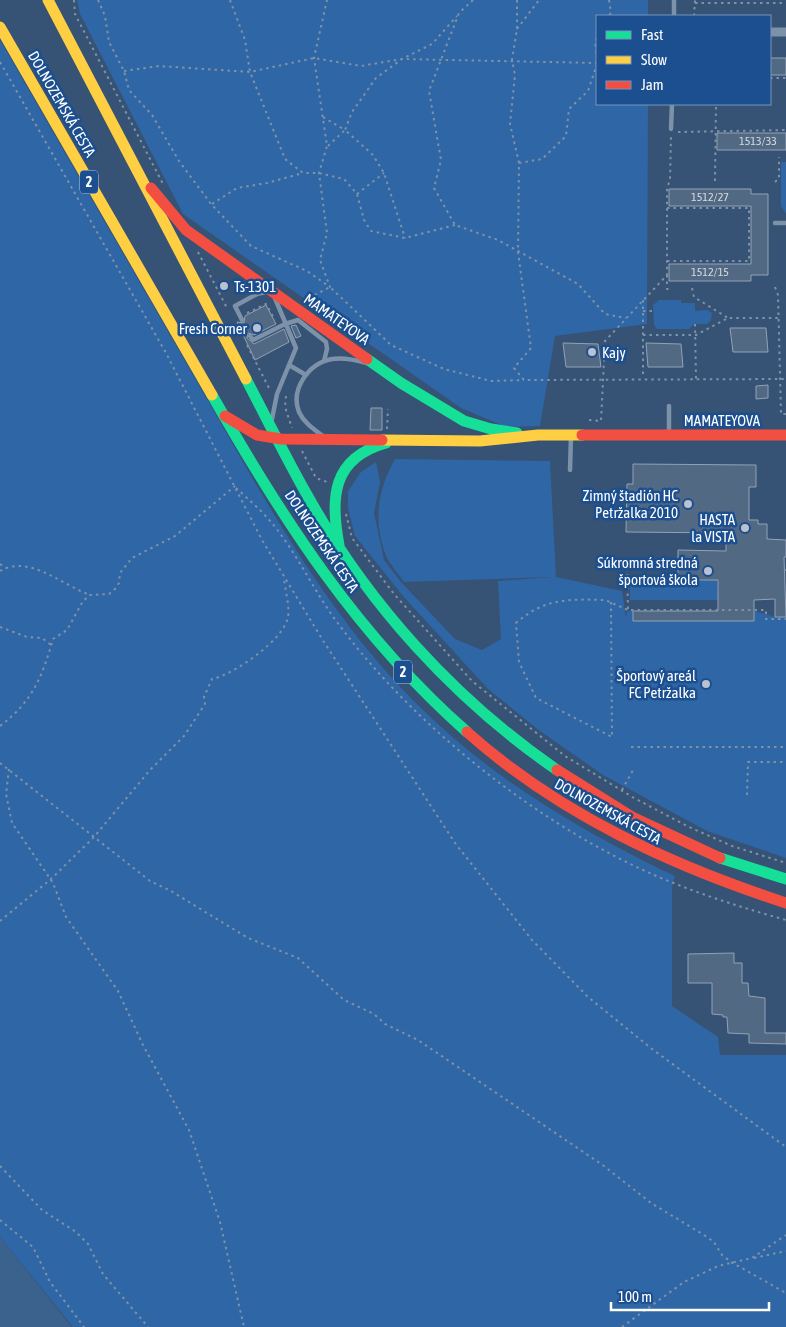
<svg xmlns="http://www.w3.org/2000/svg" width="786" height="1327" viewBox="0 0 786 1327" font-family="'Asap Condensed',sans-serif">
<style>
.green{fill:#2f66a5}
.water{fill:#3b618d}
.building{fill:#526984;stroke:#92a2b6}
.lines{fill:none;stroke-linecap:round;stroke-linejoin:round}
.path{stroke:#7d92a8;stroke-width:2;stroke-dasharray:2.5 4;stroke-linecap:butt}
.lane{stroke:#7d92a8;stroke-width:4.5}
.street{stroke:#7d92a8;stroke-width:9}
.fast{stroke:#16e098;stroke-width:11}
.slow{stroke:#ffcf43;stroke-width:11}
.jam{stroke:#f24e42;stroke-width:11}
.poi-dot{fill:#b9c2ce;stroke:#1b4f8f;stroke-width:2}
.labels{text-anchor:middle;dominant-baseline:central;stroke-width:5;stroke-linejoin:round;paint-order:stroke}
.number-label{font-size:12px;fill:#d4dae0}
.shield{fill:#1b4f8f;stroke:#bbcadd;stroke-width:1}
.shield-label{font-size:14px;font-weight:bold;fill:#fff}
.street-label{font-size:15px;fill:#fff;stroke:#1b4f8f}
.poi-label{font-size:15px;fill:#fff;stroke:#1b4f8f;text-anchor:end}
</style>
<rect width="100%" height="100%" fill="#365274"/>
<!-- green -->
<path class="green" d="M77,0H648V16H597V104H648L647,324L555,336L540,426L506,427L461,408L183,214L80,14Z
M0,40C68,158 136,276 204,394C268,505 330,620 423,710C497,782 583,832 675,876L672,887V1006L718,1037L720,1055H786V1327H73L0,1237Z
M781,162H786V214L781,206Z
M659,300H681V303H695V311L707,310L712,313L711,320L707,324H694L689,329H657L654,325L653,305Z
M395,459L550,461L556,577L622,591L626,618L627,611H754L775,617H786V858L707,831L603,775L540,731L488,689L403,596L355,536L348,508V491L361,472L376,462L380,482L374,513L384,560L401,582L455,639L482,650L501,639L498,581L551,577L404,582C399,574 390,565 386,556C373,520 377,492 395,459Z
M717,580L718,600H630V581Z"/>
<!-- water -->
<path class="water" d="M0,1237L72,1327H73H0Z"/>
<!-- building -->
<path class="building" d="M770,58H786V75H770Z
M717,133H786V150H717Z
M669,189H751V194H768V275H751V281H669V264H751V206H669Z
M266,305L276,324L254,335L248,333L247,338L254,344L284,329L289,342L255,360L237,322L244,323L245,316Z
M296,325L301,336L296,338L291,326Z
M730,328H766L768,352H733Z
M563,343L598,344L601,367H566Z
M646,343L681,344L683,367H648Z
M768,385V398L756,399V386Z
M371,408H382V430H370Z
M633,464L756,465V487H749V520H758V524H767V539L786,540V557H784L786,617H775V599L754,600V621H633V611H718V580H678V550L726,551V533L626,532L627,484H633Z
M734,953V963H742V983H748L749,996L765,998V1033H786V1044L749,1043V1034L728,1033L727,1017H723V1015L712,1014V983H688V954Z"/>
<g class="lines">
<!-- path -->
<path class="path" d="M74,0L75,14L163,184
M98,0L105,16L109,42L124,71L129,90L152,115L179,161L211,204L251,246L307,271L330,287L320,260L327,233L319,173L327,146L314,58L327,0
M230,0L245,40L250,72L285,159L303,173H319L344,179L357,194L364,220L371,231L405,238L455,225
M473,0L459,13L429,91L441,160L434,188L455,225L498,240L578,284L605,314L626,318
M517,0V29L512,60L515,75L510,124L519,163L518,252L531,348L514,368L524,380L786,379
M609,0L611,12L609,16
M695,3H786
M694,16L695,0
M517,29L539,0
M597,38L595,42L597,59
M0,62L166,353L262,540L322,639L455,843L532,940L588,997L652,1049L786,1147
M124,71L159,66L250,72L314,58L361,66L402,59L597,63
M770,78H786
M323,117L345,130L352,112L376,78L402,59L432,44L457,16
M678,132L786,130
M328,146L345,130L373,155L384,173L405,238
M519,163L542,159L566,136L569,109L588,91L597,64
M715,181L716,104
M775,182L779,178V157
M357,194L384,173
M212,204L237,188L267,183L303,173
M667,208H749V261H667
M198,252L227,308
M667,275V289H670
M775,287L778,295L781,414H786
M692,288L694,297L728,318
M643,300V378
M303,301L330,287L391,345L444,369L491,381L524,380
M643,311H653
M247,313L266,304L275,320
M695,324L696,379
M237,325L242,337
M643,335H696L728,318H779
M247,345L270,390
M286,396L285,407L292,428
M589,420L601,421L605,341L667,275V188L670,180L671,136
M387,429L388,409
M302,451L316,478L327,482
M236,488C248,499 261,510 271,522C298,554 315,594 340,626C417,729 543,828 661,878C702,895 743,908 786,920
M346,514L352,538L394,594L472,681L565,756L634,798L689,827L732,846L786,863
M627,561L628,610H766V619H786
M0,564L6,568
M784,570H786
M0,571C29,554 62,585 90,595
M611,602L612,737L536,698L519,662L516,623C545,598 568,599 605,600L628,610
M0,627L27,637L42,638L51,645
M0,726C33,701 42,677 53,639L67,630L83,601L90,595L109,594L115,589L119,583L120,573L132,558L175,536L235,486
M631,747H786
M0,763L150,881L171,891L248,938L298,958L344,1000L374,1014L385,1024L418,1040L604,1166L651,1203L704,1235L714,1242L722,1255L731,1262L786,1293
M9,769L6,794L12,823L53,883L66,917L118,991L143,1045L189,1130L220,1222L244,1327
M622,790L633,770
M747,795L748,762H786
M0,921L51,879L94,837L150,770L184,736L205,704L204,697L212,679C233,675 284,640 288,617C290,605 285,591 284,578
M0,1166L42,1210L76,1232L88,1244L103,1274L148,1327
M0,1220L33,1247L50,1282L84,1327
M754,1258L786,1251
M622,1327L684,1282L718,1266L752,1258L786,1235"/>
<!-- lane -->
<path class="lane" d="M674,0V16
M671,129L672,104
M775,223H786
M242,320L235,306L257,294L270,291
M250,336L253,340L285,324L298,320L326,342L327,349L324,361
M289,365L306,375
M669,406V435
M272,419L277,394L296,348L274,296
M324,437C315,430 304,423 299,412C290,389 309,363 332,359C344,357 356,360 367,363
M570,470L571,436"/>
<!-- street -->
<path class="street" d="M770,32H786"/>
<!-- fast -->
<path class="fast" d="M367,359L401,383L464,421L491,429L517,433
M246,379C266,417 285,456 306,493C367,603 454,699 557,770
M212,395C283,520 358,636 467,732
M339,545C330,498 332,458 386,443
M720,858L786,879"/>
<!-- slow -->
<path class="slow" d="M48,0L246,379
M0,27L212,395
M382,440L480,441L538,435H582"/>
<!-- jam -->
<path class="jam" d="M151,188L186,230L367,359
M225,416L257,435L281,439L382,440
M582,435H786
M467,732C559,814 670,865 786,903
M557,770L632,817L720,858"/>
</g>
<!-- markers -->
<g class="poi-dot">
<circle cx="224" cy="286" r="5"/>
<circle cx="257" cy="328" r="5"/>
<circle cx="592" cy="352" r="5"/>
<circle cx="688" cy="504" r="5"/>
<circle cx="745" cy="528" r="5"/>
<circle cx="708" cy="571" r="5"/>
<circle cx="706" cy="684" r="5"/>
</g>
<g class="labels">
<!-- number labels -->
<g class="number-label">
<text x="758" y="141">1513/33</text>
<text x="710" y="197">1512/27</text>
<text x="710" y="272">1512/15</text>
</g>
<!-- shield labels -->
<g class="shield">
<rect x="80" y="170.5" width="18" height="23" rx="4"/>
<rect x="394" y="660.5" width="18" height="23" rx="4"/>
</g>
<g class="shield-label">
<text x="89" y="182">2</text>
<text x="403" y="672">2</text>
</g>
<!-- street labels -->
<g class="street-label">
<text transform="translate(62 104) rotate(60)">DOLNOZEMSKÁ CESTA</text>
<text transform="translate(337 319) rotate(35)">MAMATEYOVA</text>
<text x="722" y="420">MAMATEYOVA</text>
<text transform="translate(322 541) rotate(56)">DOLNOZEMSKÁ CESTA</text>
<text transform="translate(608 811) rotate(29)">DOLNOZEMSKÁ CESTA</text>
</g>
<!-- poi labels -->
<g class="poi-label">
<text x="234" y="286" text-anchor="start">Ts-1301</text>
<text x="247" y="328">Fresh Corner</text>
<text x="602" y="352" text-anchor="start">Kajy</text>
<text x="678" y="495">Zimný štadión HC<tspan x="678" dy="17">Petržalka 2010</tspan></text>
<text x="735" y="519">HASTA<tspan x="735" dy="17">la VISTA</tspan></text>
<text x="698" y="562">Súkromná stredná<tspan x="698" dy="17">športová škola</tspan></text>
<text x="696" y="675">Športový areál<tspan x="696" dy="17">FC Petržalka</tspan></text>
</g>
</g>
<!-- legend -->
<rect x="596" y="15" width="175" height="90" fill="#1b4f8f" stroke="#7695bc"/>
<rect x="606" y="31" width="25" height="8" fill="#16e098" stroke="#7695bc"/>
<text x="641" y="40" font-size="15" fill="#ffffff">Fast</text>
<rect x="606" y="56" width="25" height="8" fill="#ffcf43" stroke="#7695bc"/>
<text x="641" y="65" font-size="15" fill="#ffffff">Slow</text>
<rect x="606" y="81" width="25" height="8" fill="#f24e42" stroke="#7695bc"/>
<text x="641" y="90" font-size="15" fill="#ffffff">Jam</text>
<!-- scale -->
<path d="M611 1302v8h158v-8" fill="none" stroke="#ffffff" stroke-width="2.5"/>
<text x="618" y="1302" font-size="15" fill="#ffffff" stroke="#1b4f8f" stroke-width="4" paint-order="stroke">100 m</text>
</svg>
